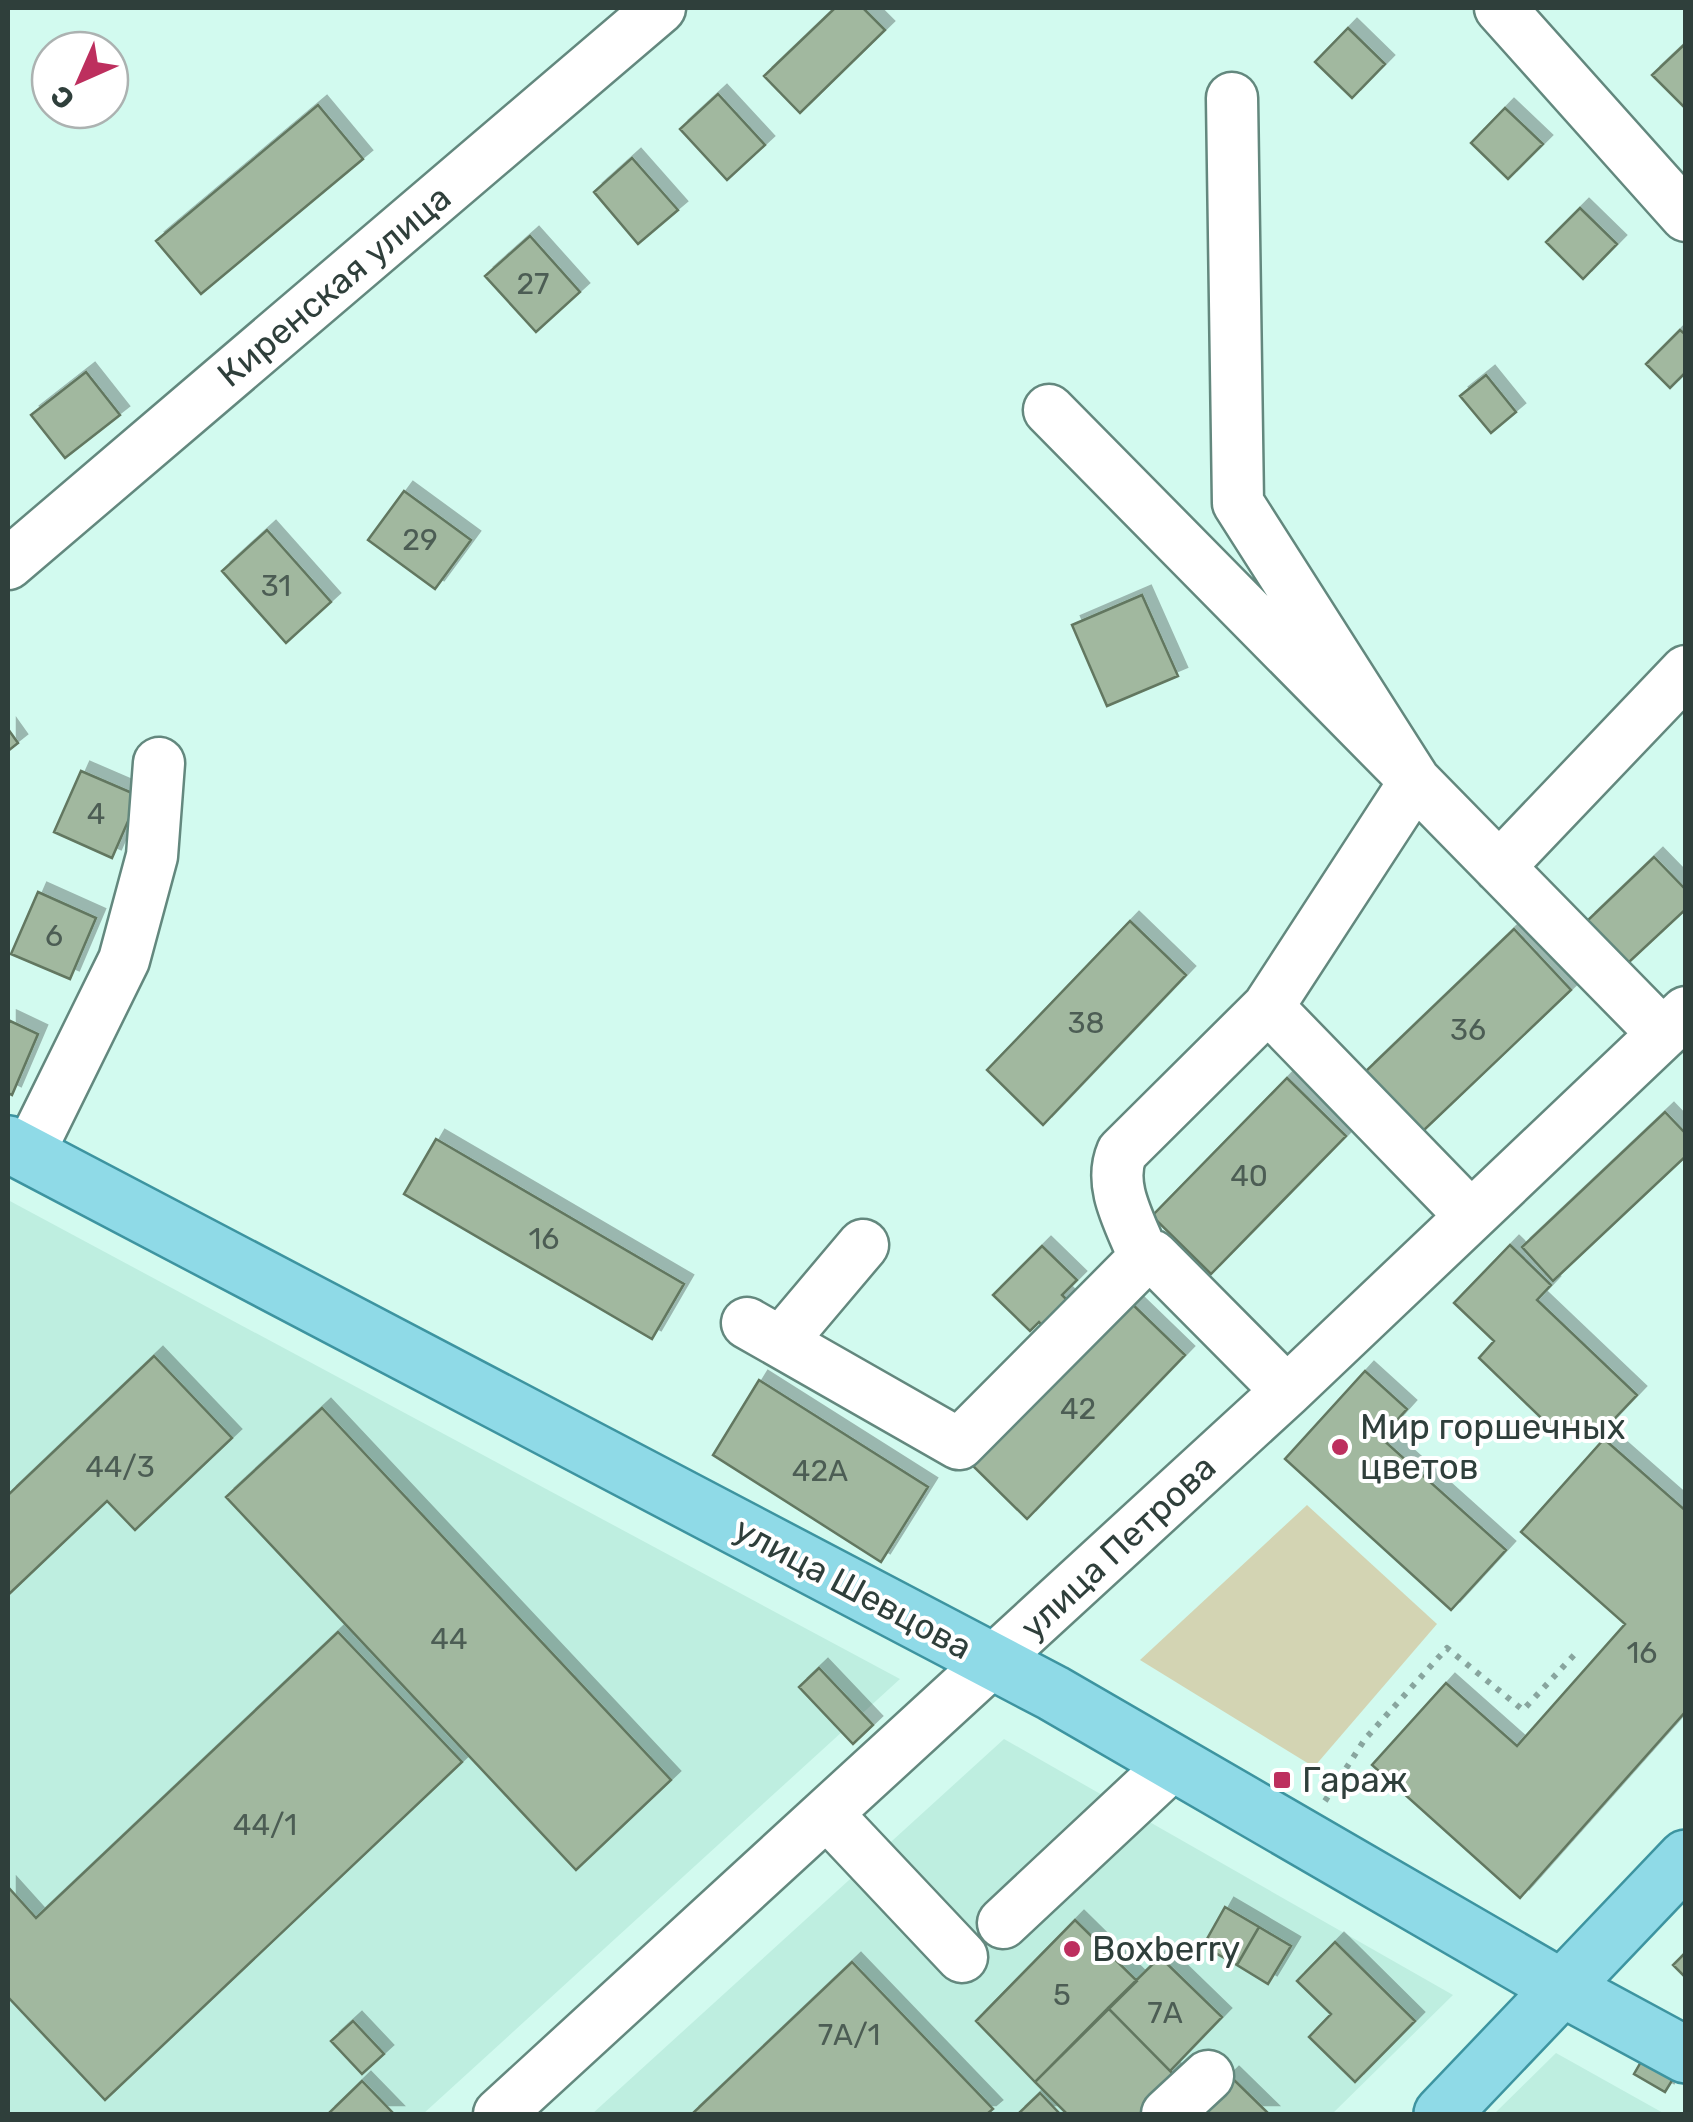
<svg xmlns="http://www.w3.org/2000/svg" width="1693" height="2122" viewBox="0 0 1693 2122" font-family="Rubik,sans-serif">
<style>
.built{fill:#beeee0}
.green{fill:#d3d4b3}
.building{fill:#a1b89f;stroke:#627760;stroke-width:2.5;filter:url(#shadow)}
.lines{fill:none;stroke-linecap:round;stroke-linejoin:round}
.minor-casing{stroke:#63887e;stroke-width:55}
.major-casing{stroke:#3d94a0;stroke-width:60}
.path{stroke:#88a59e;stroke-width:6;stroke-dasharray:5 8;stroke-linecap:butt}
.minor{stroke:#fff;stroke-width:50}
.major{stroke:#8fdae7;stroke-width:55}
.poi-dot{fill:#bd2f5e;stroke:#fff;stroke-width:4}
.labels{text-anchor:middle;dominant-baseline:central;stroke-width:8;stroke-linejoin:round;paint-order:stroke}
.number-label{font-size:30px;fill:#4c5d54}
.street-label{font-size:35px;fill:#2f3f3b;stroke:#fff}
.poi-label{font-size:35px;fill:#2f3f3b;stroke:#fff;text-anchor:start}
</style>
<defs>
<filter id="shadow"><feDropShadow dx="9" dy="-9" stdDeviation="0" flood-color="#0004"/></filter>
</defs>
<rect width="100%" height="100%" fill="#d2faef"/>
<!-- built -->
<path class="built" d="M8,1200L900,1679L423,2114H8Z
M1004,1739L1453,1995L1332,2114H592Z
M1556,2053L1665,2114H1494Z"/>
<!-- green -->
<path class="green" d="M1307,1505L1437,1624L1314,1767L1140,1660Z"/>
<!-- building -->
<path class="building" d="M835,8H863L885,30L800,113L764,76Z
M1348,28L1385,64L1352,98L1315,62Z
M1686,43V109L1652,75Z
M718,94L765,145L727,180L680,129Z
M318,105L363,159L201,294L156,241Z
M1505,108L1543,144L1508,179L1471,143Z
M632,158L678,210L638,244L594,192Z
M1580,208L1617,244L1583,279L1546,242Z
M530,236L580,292L536,332L485,276Z
M1680,330L1686,335V372L1670,388L1646,364Z
M86,372L120,415L65,458L31,415Z
M1486,375L1516,412L1491,433L1460,396Z
M404,491L471,540L435,589L368,540Z
M267,530L331,602L286,643L222,571Z
M1142,595L1178,676L1107,706L1072,625Z
M8,729L18,743L8,751Z
M81,771L139,796L112,858L54,832Z
M1654,857L1686,890V909L1628,963L1587,921Z
M38,892L96,918L70,979L11,954Z
M1130,921L1186,975L1043,1125L987,1070Z
M1514,929L1571,990L1423,1131L1366,1071Z
M8,1020L38,1034L12,1095L8,1093Z
M1287,1078L1346,1136L1211,1274L1152,1216Z
M1665,1112L1686,1134V1156L1553,1281L1522,1247Z
M436,1139L684,1284L652,1339L404,1194Z
M1510,1245L1551,1285L1537,1300L1637,1395L1598,1436L1579,1418L1561,1437L1479,1358L1494,1341L1454,1303Z
M1042,1246L1077,1280L1062,1295L1075,1308L1050,1333L1039,1322L1030,1331L993,1295Z
M1128,1300L1185,1355L1027,1519L970,1463Z
M154,1356L232,1438L135,1530L107,1501L8,1595V1495Z
M1365,1371L1407,1409L1381,1438L1506,1550L1451,1610L1285,1459Z
M759,1380L928,1487L881,1562L713,1455Z
M322,1408L671,1780L576,1870L226,1497Z
M1604,1439L1686,1511V1711L1520,1898L1372,1765L1446,1683L1517,1746L1625,1624L1521,1532Z
M338,1632L462,1762L105,2100L8,1997V1887L36,1918Z
M819,1668L873,1725L853,1744L799,1687Z
M1225,1907L1259,1927L1237,1965L1203,1946Z
M1075,1920L1137,1981L1035,2082L976,2021Z
M1259,1927L1291,1946L1268,1984L1237,1965Z
M1335,1942L1415,2021L1355,2082L1309,2037L1331,2014L1297,1981Z
M1686,1952V1978L1673,1965Z
M1160,1957L1222,2017L1170,2071L1108,2008Z
M852,1962L993,2109L987,2114H692Z
M1108,2008L1182,2083L1150,2114H1067L1035,2082Z
M353,2021L384,2054L362,2074L331,2041Z
M1649,2048L1681,2066L1665,2092L1634,2074Z
M1230,2076L1269,2114H1192Z
M362,2081L394,2114H328Z
M1040,2093L1060,2114H1018Z"/>
<g class="lines">
<defs>
<path id="minor" d="M1500,8L1686,216
M1232,98L1238,503L1415,781L1663,1034
M1049,410L1415,781L1268,1007L1122,1152C1107,1187 1132,1225 1144,1258
M8,564L660,8
M1499,867L1686,671
M1268,1007L1471,1216
M28,1155L124,960L152,856L159,763
M747,1323L959,1444L1144,1258L1153,1256L1287,1391
M781,1342L863,1245
M828,1815L962,1957
M1003,1923L1173,1764
M499,2114L1287,1391L1686,1012
M1167,2114L1208,2076"/>
<path id="major" d="M8,1144L1053,1693L1562,1988L1686,2055
M1442,2114L1686,1858"/>
</defs>
<!-- minor casing -->
<use href="#minor" class="minor-casing"/>
<!-- major casing -->
<use href="#major" class="major-casing"/>
<!-- path -->
<path class="path" d="M1325,1801L1365,1739L1447,1648L1523,1710L1575,1654"/>
<!-- minor -->
<use href="#minor" class="minor"/>
<!-- major -->
<use href="#major" class="major"/>
</g>
<!-- markers -->
<g class="poi-dot">
<circle cx="1340" cy="1447" r="10"/>
<rect x="1272" y="1770" width="20" height="20" rx="5"/>
<circle cx="1072" cy="1949" r="10"/>
</g>
<g class="labels">
<!-- number labels -->
<g class="number-label">
<text x="533" y="284">27</text>
<text x="420" y="540">29</text>
<text x="276" y="586">31</text>
<text x="96" y="814">4</text>
<text x="54" y="936">6</text>
<text x="1086" y="1023">38</text>
<text x="1468" y="1030">36</text>
<text x="1249" y="1176">40</text>
<text x="544" y="1239">16</text>
<text x="1078" y="1409">42</text>
<text x="120" y="1467">44/3</text>
<text x="820" y="1471">42А</text>
<text x="449" y="1639">44</text>
<text x="1642" y="1653">16</text>
<text x="265" y="1825">44/1</text>
<text x="1062" y="1995">5</text>
<text x="1165" y="2013">7А</text>
<text x="849" y="2035">7А/1</text>
</g>
<!-- street labels -->
<g class="street-label">
<text transform="translate(334 286) rotate(-40)">Киренская улица</text>
<text transform="translate(1118 1547) rotate(-43)">улица Петрова</text>
<text transform="translate(853 1588) rotate(28)">улица Шевцова</text>
</g>
<!-- poi labels -->
<g class="poi-label">
<text x="1360" y="1427">Мир горшечных<tspan x="1360" dy="40">цветов</tspan></text>
<text x="1302" y="1780">Гараж</text>
<text x="1092" y="1949">Boxberry</text>
</g>
</g>
<!-- border -->
<rect width="1693" height="2122" fill="none" stroke="#2f3f3b" stroke-width="20"/>
<!-- north arrow -->
<g transform="translate(80 80) rotate(225)"><circle r="48" fill="#ffffff" stroke="#acb2b1" stroke-width="2.5"/>
<path d="M0-8L18 38L0 25L-18 38Z" fill="#bd2f5e"/>
<text y="-15" font-size="28" font-weight="bold" text-anchor="middle" fill="#2f3f3b">С</text>
</g>
</svg>
